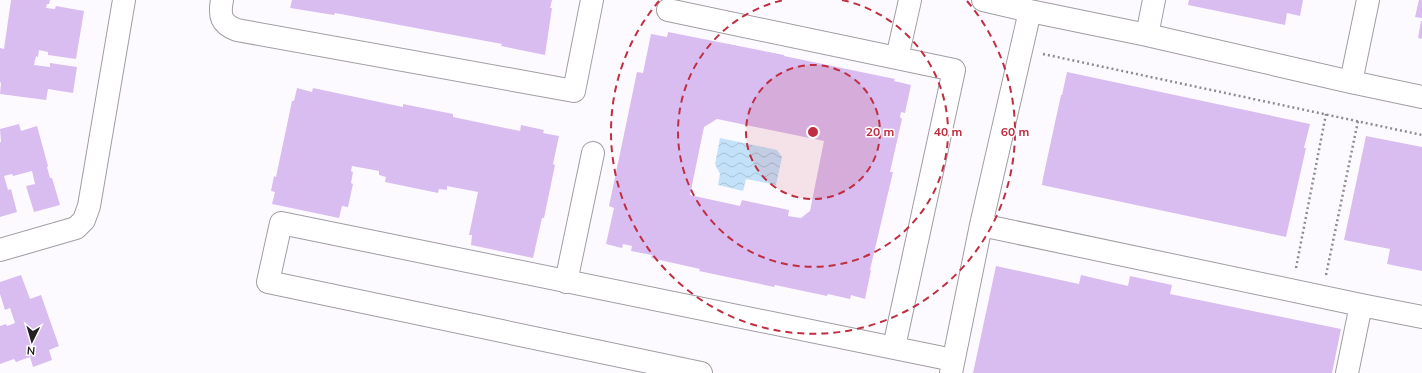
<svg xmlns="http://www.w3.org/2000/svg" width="1422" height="373" viewBox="0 0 1422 373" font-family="Mulish,sans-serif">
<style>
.water{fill:url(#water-waves)}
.building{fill:#d9bdf0;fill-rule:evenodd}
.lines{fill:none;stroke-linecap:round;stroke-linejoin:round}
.minor-casing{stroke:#a09da3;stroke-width:24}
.path{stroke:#8e8b8f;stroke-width:2.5;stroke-dasharray:2 3;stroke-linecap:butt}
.minor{stroke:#fff;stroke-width:22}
.ring{fill:none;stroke:#bf2e41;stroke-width:2;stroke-dasharray:7 5}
.centre{fill:#bf2e41;stroke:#fff;stroke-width:2}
.ring-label{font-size:12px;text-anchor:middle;font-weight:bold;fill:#bf2e41;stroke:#fff;stroke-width:3;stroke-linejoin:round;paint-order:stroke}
</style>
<defs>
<pattern id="water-waves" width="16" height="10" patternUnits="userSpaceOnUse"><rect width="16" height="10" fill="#c3e2f9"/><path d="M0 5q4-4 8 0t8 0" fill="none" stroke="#a7c2d5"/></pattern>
</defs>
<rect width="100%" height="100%" fill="#fdfaff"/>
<!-- water -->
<path class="water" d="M720,138L777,150L782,157L776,185L746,179L743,191L718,185L720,174L715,164Z"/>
<!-- building -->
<path class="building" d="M11,0H50L49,4H47L46,8L55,9L56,6L84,11L76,59L48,55V52L39,50L38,57L36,56L34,65L50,67V63L77,67L73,93L48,89L46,100L0,94L1,83L0,82V48L4,49Z
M292,0H552L550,8H552L545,55L501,46L502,44L335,13L334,15L290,8Z
M1189,0H1303L1300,16L1287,13L1285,25L1188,5Z
M1419,0H1422V18L1415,17Z
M1421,21H1422V39L1418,38Z
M668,32L784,55V56L895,79L894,81L911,85L905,113L901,112L900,117L902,119L890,172H893L870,270H871L865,299L851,295L850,299L828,294L827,296L775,285L774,287L699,271L700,269L651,258L652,255L631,251L632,246L623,244L622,248L606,244L614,208L609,206L637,72L643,73L651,34L667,37ZM717,119L824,141L810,211L801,218L788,216L789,210L742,200L740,206L690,195L704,127Z
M1067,72L1310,124L1304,148H1306L1286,237L1042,185L1043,178L1061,95H1062Z
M297,88L312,92L313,88L403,107V104L453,114V117L520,131L521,125L544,130L543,133L559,136L553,164L555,165L544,218H542L533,258L471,245L472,235H469L478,192L447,186V190L439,189L438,193L385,182L386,177L379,175V171L352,166L351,171L353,172L351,183L353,184L348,207L342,206L339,218L272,204L275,192L271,191L274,176L276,177L292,101H294Z
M19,124L21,131L37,126L48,166L47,167L50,178H52L60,205L34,212L26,186L35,184L32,171L13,176L12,174L4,176L8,190L11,189L17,212L0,217V142H1L0,129Z
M1366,136L1422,147V271L1387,264L1390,249L1344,240Z
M996,266L1079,284L1081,275L1128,286L1130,276L1172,285L1170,294L1341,329L1332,373H973Z
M21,275L30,299L41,295L59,346L49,350L52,360L33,367L30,357L16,362L14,359L0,364V326L6,324L7,326L15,323L10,308L5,310L0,294V282Z"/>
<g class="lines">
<defs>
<path id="minor" d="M222,0C219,16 221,24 237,30L574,91L592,0
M983,0L1030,11L1147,35L1154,0
M668,10L954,70L894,347
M1147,35L1351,82L1422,97
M897,58L910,0
M1351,82L1368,0
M981,225L1361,305L1347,373
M0,250L76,228L84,220L89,206L124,0
M566,282L593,153
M1361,305L1422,317
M701,373L268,282L281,223L953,360
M951,373L981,225L1030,11"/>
</defs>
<!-- minor casing -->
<use href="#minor" class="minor-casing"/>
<!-- path -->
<path class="path" d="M1043,54L1422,135
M1296,268L1326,114
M1326,275L1358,121"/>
<!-- minor -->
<use href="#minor" class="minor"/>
</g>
<!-- distance rings -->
<circle cx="813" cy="132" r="67" fill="#bf2e41" fill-opacity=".12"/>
<g class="ring">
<circle cx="813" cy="132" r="67"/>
<path d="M842 0A135 135 0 1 1 784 0"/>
<path d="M967 1A202 202 0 1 1 659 1"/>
</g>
<circle cx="813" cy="132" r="6" class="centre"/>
<g class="ring-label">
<text x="880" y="136">20 m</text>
<text x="948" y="136">40 m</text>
<text x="1015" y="136">60 m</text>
</g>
<!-- north arrow -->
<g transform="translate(32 341) rotate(185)" stroke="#ffffff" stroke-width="3" paint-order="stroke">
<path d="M0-3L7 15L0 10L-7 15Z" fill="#222023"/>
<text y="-6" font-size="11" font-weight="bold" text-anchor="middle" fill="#222023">N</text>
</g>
</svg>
